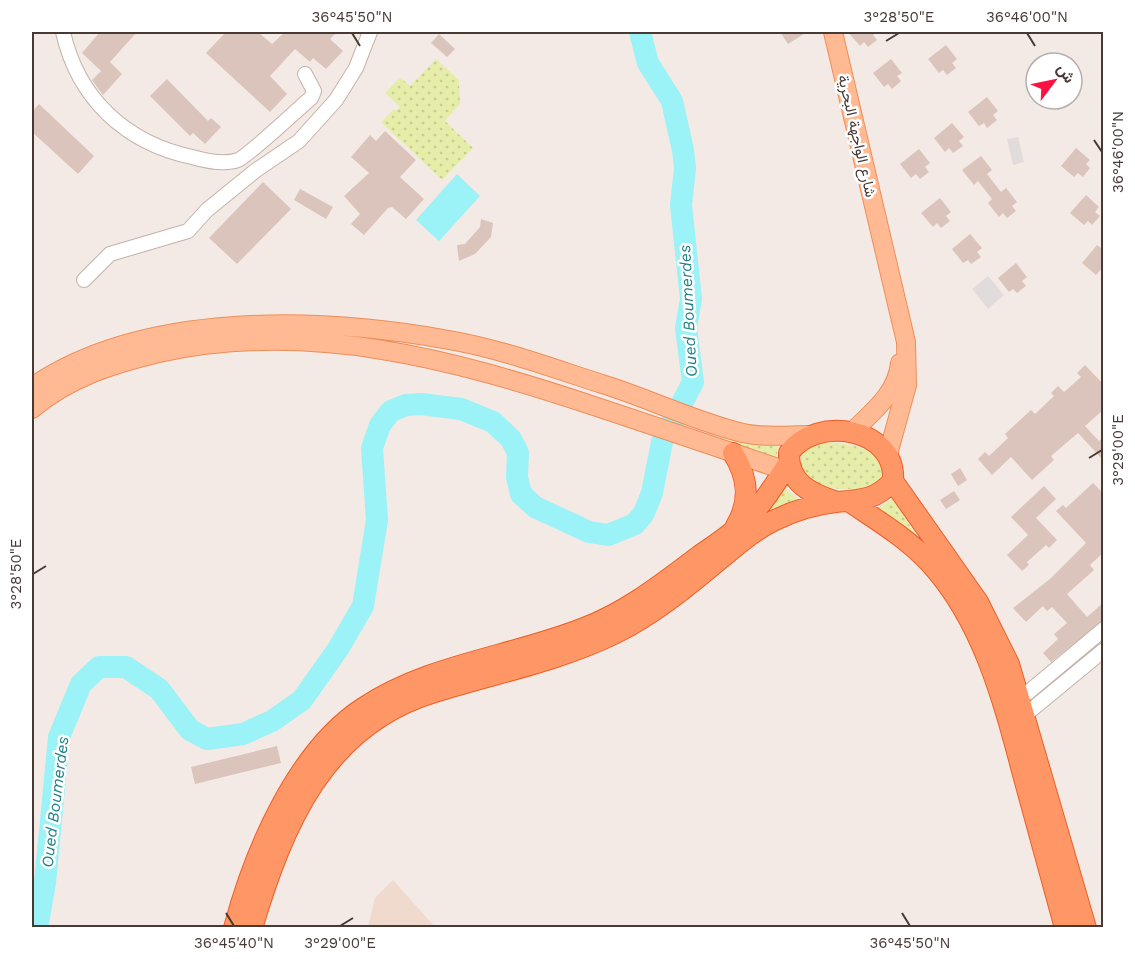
<svg xmlns="http://www.w3.org/2000/svg" width="1135" height="959" viewBox="0 0 1135 959" font-family="'Work Sans',Vazirmatn,sans-serif">
<style>
.education{fill:#efdacd}
.green{fill:url(#green-dots)}
.parking{fill:#e1dcdb}
.water{fill:#9bf2f7}
.lines{fill:none;stroke-linecap:round;stroke-linejoin:round}
.river{stroke:#9bf2f7;stroke-width:22}
.building{fill:#dac4bc}
.minor-casing{stroke:#c3b2aa;stroke-width:16}
.major-casing{stroke:#ef8d58;stroke-width:20}
.highway-casing{stroke:#ec5e27;stroke-width:22}
.minor{stroke:#fff;stroke-width:14}
.major{stroke:#ffba93;stroke-width:18}
.highway{stroke:#ff9665;stroke-width:20}
.ticks{fill:none;stroke:#473934;stroke-width:2}
.labels{text-anchor:middle;dominant-baseline:central;stroke-width:5;stroke-linejoin:round;paint-order:stroke}
.street-label{font-size:15px;fill:#473934;stroke:#fff}
.water-label{font-size:16px;font-style:italic;fill:#1e8289;stroke:#fff}
.neatline{fill:none;stroke:#473934;stroke-width:2}
.ticks-label{font-size:15px;text-anchor:middle;fill:#473934}
</style>
<defs>
<pattern id="green-dots" width="8" height="8" patternUnits="userSpaceOnUse" patternTransform="scale(1.5)"><rect width="8" height="8" fill="#e6eda9"/><path d="M2 2h.1M6 6h.1" fill="none" stroke="#c7cc92" stroke-width="1.8" stroke-linecap="round"/></pattern>
</defs>
<rect width="100%" height="100%" fill="#f4eae5"/>
<!-- education -->
<path class="education" d="M393,880L435,927H368L375,898Z"/>
<!-- green -->
<path class="green" d="M436,59L459,80L460,104L445,121L473,148L442,180L381,122L394,109L396,111L400,107L385,93L400,77L410,86Z
M725,438L778,443L776,462Z
M822,442C844,443 861,445 880,457L883,474L881,480C862,496 795,492 801,458C803,446 811,445 822,442Z
M783,486L801,502L758,520Z
M895,497L911,528L924,545L875,510Z"/>
<!-- parking -->
<path class="parking" d="M1018,137L1024,162L1013,165L1007,139Z
M988,276L1004,295L988,309L972,289Z"/>
<!-- water -->
<path class="water" d="M457,174L480,196L439,241L416,220Z"/>
<g class="lines">
<!-- river -->
<path class="river" d="M37,928L45,883L59,737L81,684L99,667H126L159,689L190,730L207,739L243,734L272,721L302,700L338,649L363,606L377,520L372,448L380,425L391,411L406,405L421,404L461,409L493,422L511,439L518,453L517,477L521,494L535,507L589,532L608,535L635,524L644,513L652,493L662,442L693,382L686,328L691,299L681,205L685,168L683,150L672,101L648,63L640,32"/>
</g>
<!-- building -->
<path class="building" d="M100,32H137L110,62L122,74L103,95L92,80L101,71L82,53Z
M226,32H258L272,44L285,32H337L330,39L343,51L326,69L313,58L310,62L295,49L270,76L287,94L270,112L206,53Z
M780,32H807L788,44Z
M848,32H877L873,35L877,40L868,47L864,42L860,46Z
M439,34L455,49L447,57L431,43Z
M946,45L957,59L952,63L956,68L947,75L943,70L939,73L928,59Z
M891,59L902,73L897,76L901,81L892,89L888,84L884,87L873,73Z
M167,79L208,121L211,118L221,127L205,144L193,133L190,136L150,96Z
M987,97L998,111L993,115L997,120L987,128L984,123L979,126L968,112Z
M39,104L94,156L78,174L32,132V112Z
M952,123L964,137L959,141L963,146L953,153L949,148L945,152L934,138Z
M385,131L416,160L400,177L424,199L406,219L392,207L388,208L364,235L351,224L360,214L344,196L369,173L351,157L370,135L376,141Z
M1076,148L1090,160L1086,164L1090,168L1083,177L1078,173L1074,177L1061,166Z
M919,149L930,163L925,167L929,172L920,179L916,174L911,178L900,164Z
M981,156L992,170L987,174L1001,192L1006,188L1017,202L1012,206L1016,211L1007,218L1003,213L999,217L988,203L992,199L978,181L974,185L962,170Z
M263,182L291,209L237,264L209,238Z
M300,189L333,207L326,219L294,200Z
M1086,195L1099,207L1095,212L1100,216L1092,225L1088,221L1084,225L1070,213Z
M940,198L951,212L946,216L950,221L941,228L937,223L933,227L921,213Z
M481,219L493,223L491,237L475,254L459,261L457,245L465,244L480,227Z
M970,234L982,248L977,252L981,257L971,264L968,260L963,263L952,249Z
M1097,245L1104,250V266L1096,275L1082,263Z
M1016,263L1027,277L1022,281L1026,286L1017,293L1013,289L1009,292L998,278Z
M1085,365L1104,385V409L1085,426L1099,441L1104,437V461L1078,433L1051,456L1054,460L1032,480L1011,457L992,475L978,459L985,452L989,456L1008,438L1005,434L1031,410L1035,414L1054,396L1051,393L1058,386L1064,392L1081,377L1077,373Z
M960,468L967,480L958,486L951,474Z
M1093,483L1104,494V552L1090,565L1094,570L1067,594L1087,617L1104,602V620L1051,662L1043,653L1058,639L1054,634L1067,623L1052,607L1047,611L1043,606L1026,622L1013,608L1050,579L1086,543L1056,511L1063,505L1066,508Z
M1044,486L1056,499L1036,518L1057,540L1049,548L1046,545L1027,562L1029,565L1022,571L1007,555L1028,535L1011,517Z
M954,491L960,500L946,509L940,500Z
M277,746L281,763L195,784L191,767Z"/>
<g class="lines">
<defs>
<path id="minor" d="M63,32C78,99 126,143 192,157C206,161 224,165 238,160C247,157 299,108 311,98L314,91L305,74
M84,280L110,254L188,231L207,210L255,171L299,141L336,100L356,68L370,32
M1020,699L1104,629
M1025,715L1104,650"/>
<path id="major" d="M833,32L906,342L907,385L888,454
M32,387C144,310 321,317 449,340C501,349 552,368 602,384C648,398 696,422 743,433C765,438 788,435 811,435
M32,409C69,378 112,364 159,353C308,320 453,359 594,406C660,428 726,450 792,473
M851,433C872,412 897,394 900,363"/>
<path id="highway" d="M733,453C748,477 751,501 736,526
M893,481L978,602L1009,664L1086,928
M850,502C878,521 907,538 930,563C984,622 1004,703 1024,778C1038,828 1051,878 1065,928
M234,928C254,853 296,752 363,708C429,664 511,657 584,628C627,612 663,583 699,556C716,544 735,532 749,517C765,501 777,481 789,462
M252,928C283,825 324,725 435,692C496,673 559,661 616,633C652,615 683,590 713,565C733,549 752,531 775,520C794,511 816,504 836,502C861,500 876,500 893,481C897,427 815,415 789,453C788,483 811,494 837,502"/>
</defs>
<!-- minor casing -->
<use href="#minor" class="minor-casing"/>
<!-- major casing -->
<use href="#major" class="major-casing"/>
<!-- highway casing -->
<use href="#highway" class="highway-casing"/>
<!-- minor -->
<use href="#minor" class="minor"/>
<!-- major -->
<use href="#major" class="major"/>
<!-- highway -->
<use href="#highway" class="highway"/>
</g>
<!-- ticks -->
<path class="ticks" d="M352,33L360,46M1027,33L1035,46M886,41L899,33M1094,140L1102,152M1089,458L1102,450M33,574L46,566M226,913L234,926M902,913L910,926M340,926L353,918"/>
<g class="labels">
<!-- street labels -->
<g class="street-label">
<text transform="translate(857 136) rotate(77)">شارع الواجهة البحرية</text>
</g>
<!-- water labels -->
<g class="water-label">
<text transform="translate(688 311) rotate(-93)">Oued Boumerdes</text>
<text transform="translate(55 802) rotate(-83)">Oued Boumerdes</text>
</g>
</g>
<!-- border -->
<rect width="1135" height="959" fill="none" stroke="#ffffff" stroke-width="66"/>
<!-- north arrow -->
<g transform="translate(1054 81) rotate(58)"><circle r="28" fill="#ffffff" stroke="#b5b0ae" stroke-width="1.5"/>
<path d="M0-4.5L10 22L0 15L-10 22Z" fill="#ff1141"/>
<text y="-9" font-size="16" font-weight="bold" text-anchor="middle" fill="#473934">ش</text>
</g>
<rect x="33" y="33" width="1069" height="893" class="neatline"/>
<g class="ticks-label">
<text x="352" y="22">36°45'50"N</text>
<text x="899" y="22">3°28'50"E</text>
<text x="1027" y="22">36°46'00"N</text>
<text transform="translate(1118 152) rotate(-90)" y="5">36°46'00"N</text>
<text transform="translate(1118 450) rotate(-90)" y="5">3°29'00"E</text>
<text transform="translate(16 574) rotate(-90)" y="5">3°28'50"E</text>
<text x="234" y="948">36°45'40"N</text>
<text x="340" y="948">3°29'00"E</text>
<text x="910" y="948">36°45'50"N</text>
</g>
</svg>
